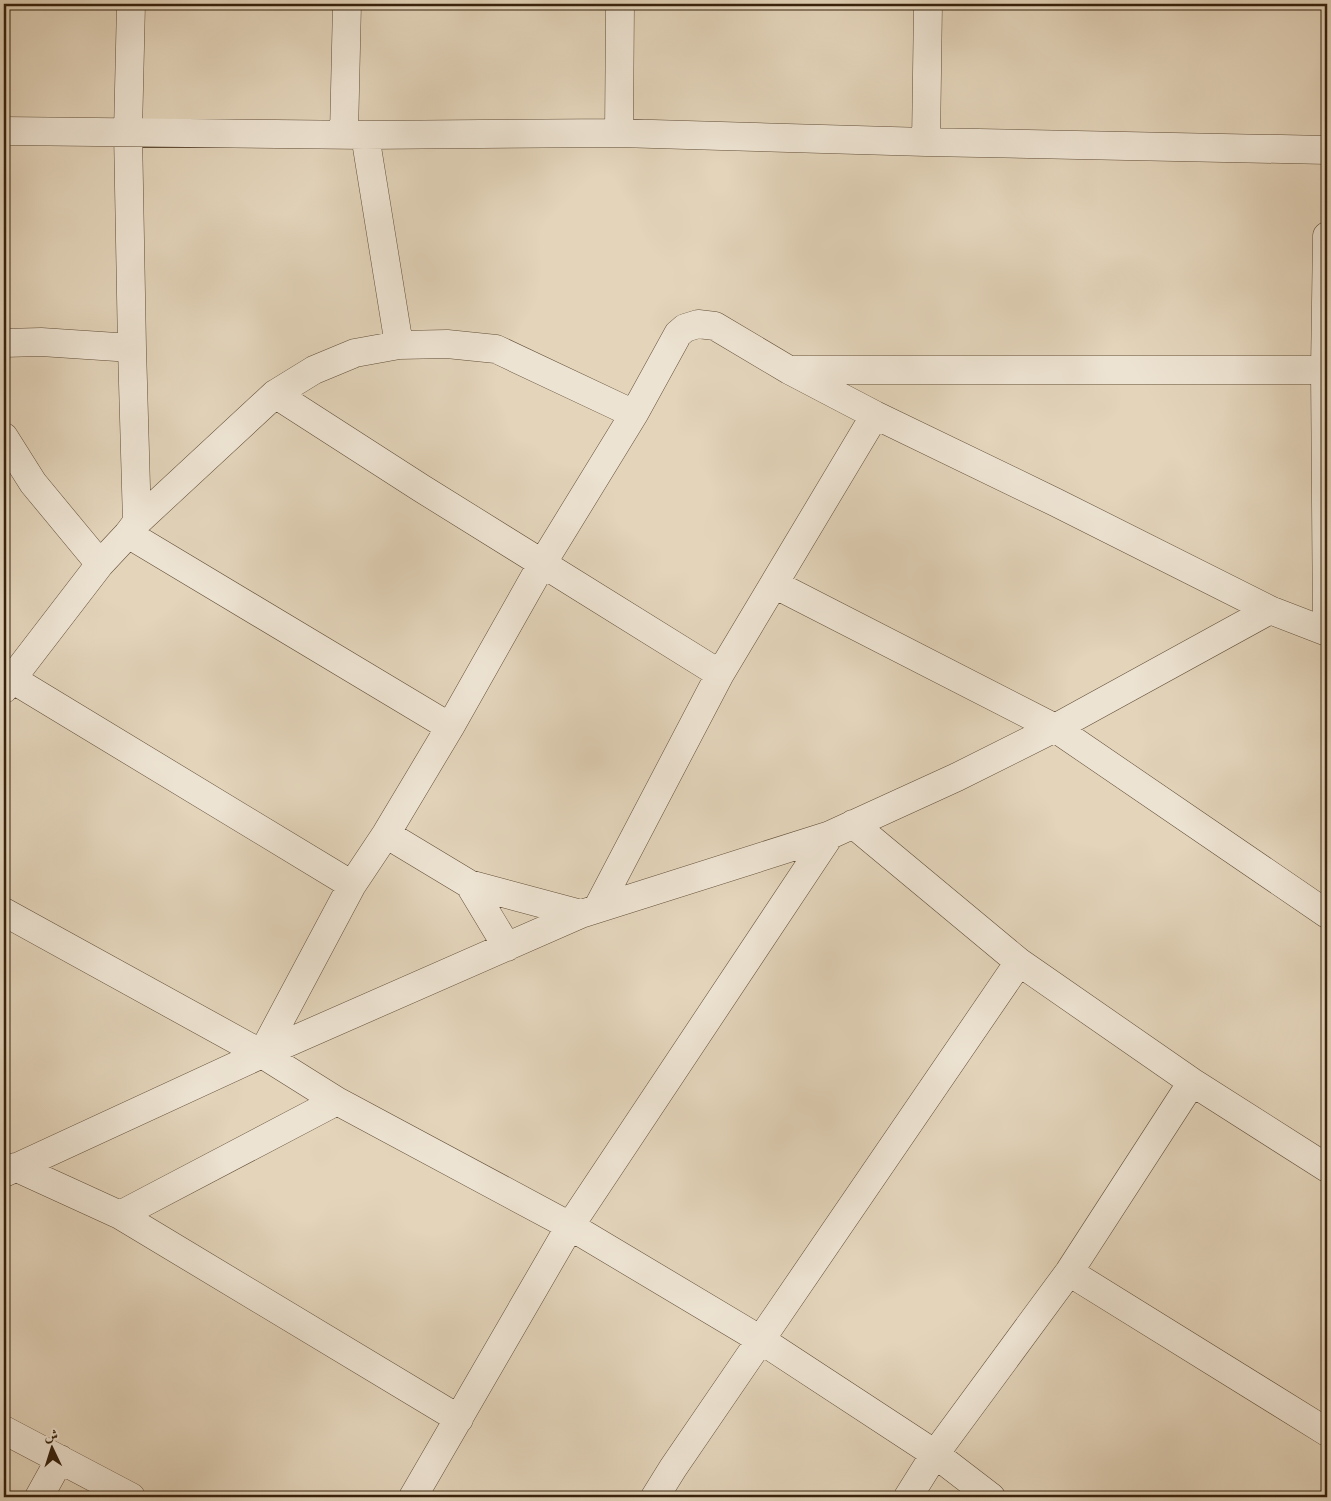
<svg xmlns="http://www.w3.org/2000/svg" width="1331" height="1501" viewBox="0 0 1331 1501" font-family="'Gentium Book Plus',Amiri,serif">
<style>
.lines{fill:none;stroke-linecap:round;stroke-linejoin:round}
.minor-casing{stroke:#624e38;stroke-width:29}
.minor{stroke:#ede3d2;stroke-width:28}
</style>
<rect width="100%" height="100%" fill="#e3d4ba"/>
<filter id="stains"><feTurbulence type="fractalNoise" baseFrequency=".004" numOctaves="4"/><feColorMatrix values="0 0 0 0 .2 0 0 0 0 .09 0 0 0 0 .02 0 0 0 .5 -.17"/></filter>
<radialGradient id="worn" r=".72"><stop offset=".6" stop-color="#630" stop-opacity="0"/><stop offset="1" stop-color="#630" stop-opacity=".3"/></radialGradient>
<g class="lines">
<defs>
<path id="minor" d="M131,4L128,132L132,348L137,522
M4,131L365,135L619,133L926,142L1327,150
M619,133L620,4
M344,134L347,4
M365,135L399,345
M926,142L928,4
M4,343L41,342L132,348
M793,370H1325
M275,394L421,488L720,674
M634,414L678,334L685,328L698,324L715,326L789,370L875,415L1055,502L1270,610L1327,632
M4,437L33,483L100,564
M128,534L450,727
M774,584L1055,728L1327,914
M1327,632L1325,370L1327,236
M4,672L12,679L352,885
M4,689L100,564L128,534L137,522L275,394L314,370L355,353L399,345L447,344L496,349L634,414L542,564L450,727L386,834L352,885L262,1054
M853,824L1019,962L1192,1082L1327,1168
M386,834L469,884L507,947
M469,884L581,914
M597,909L720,674L875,415
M4,912L262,1054L337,1101L570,1226L761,1340L935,1454L991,1497
M15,1167L120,1215L459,1419
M4,1173L262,1054L581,914L830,835L957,777L1055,728L1270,610
M120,1215L337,1101
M1069,1272L1327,1432
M4,1430L131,1497
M39,1497L60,1459
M413,1497L570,1226L830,835
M655,1497L673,1468L1019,962
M908,1497L935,1454L1069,1272L1192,1082"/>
</defs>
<!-- minor casing -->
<use href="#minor" class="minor-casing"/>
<!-- minor -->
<use href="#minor" class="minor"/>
</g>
<!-- margin -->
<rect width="1331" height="1501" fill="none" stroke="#e3d4ba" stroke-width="20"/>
<rect x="5" y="5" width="1321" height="1491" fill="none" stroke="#37220c" stroke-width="2.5"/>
<rect x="10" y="10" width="1311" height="1481" fill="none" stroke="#37220c"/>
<!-- north arrow -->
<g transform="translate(52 1448) rotate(356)" stroke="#ede3d2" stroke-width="4" paint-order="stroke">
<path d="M0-4L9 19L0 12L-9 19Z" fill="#37220c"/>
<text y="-8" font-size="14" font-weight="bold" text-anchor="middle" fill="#37220c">ش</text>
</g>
<rect width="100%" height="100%" filter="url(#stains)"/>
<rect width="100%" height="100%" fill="url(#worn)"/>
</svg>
